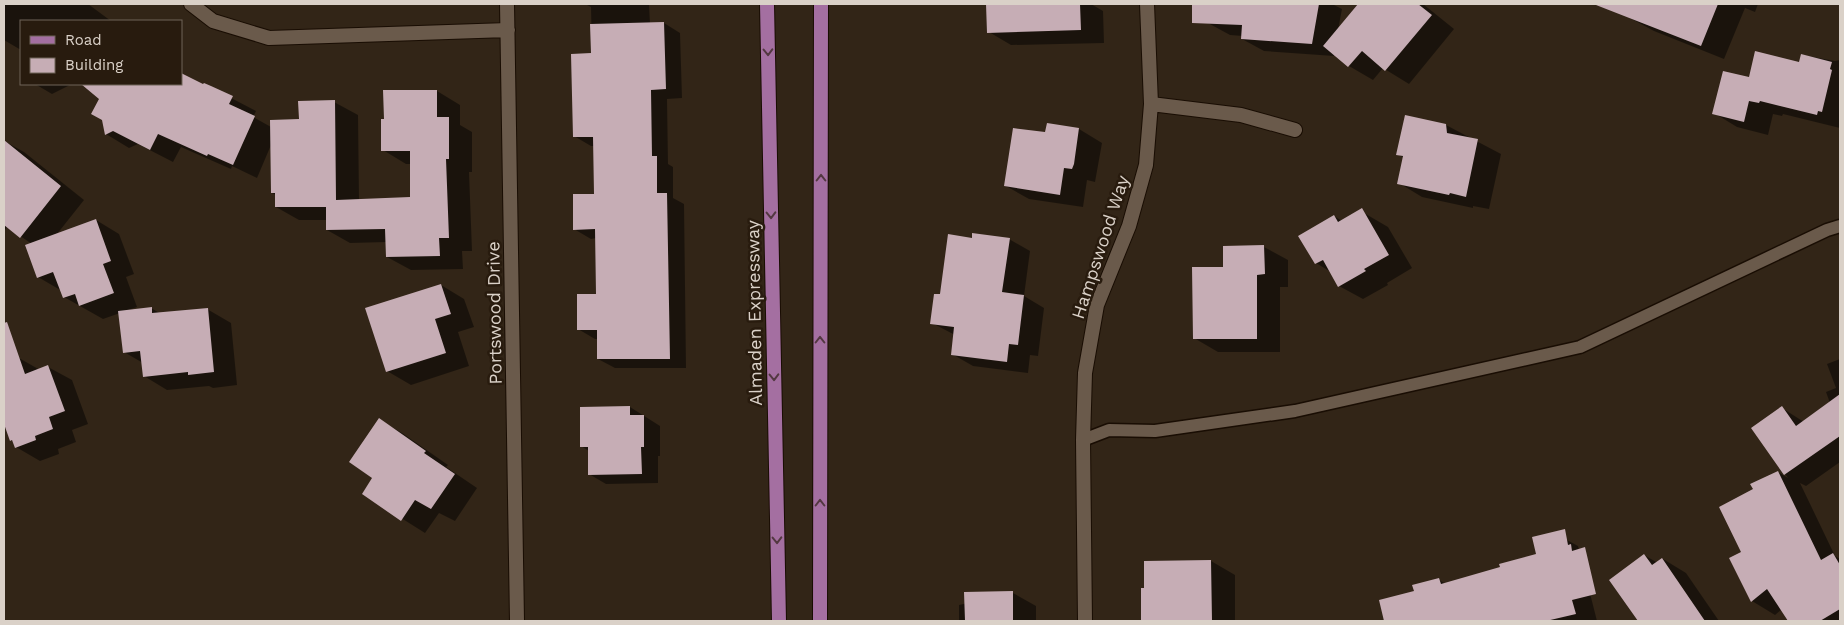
<svg xmlns="http://www.w3.org/2000/svg" width="1844" height="625" viewBox="0 0 1844 625" font-family="'Work Sans',sans-serif">
<style>
.shadow{fill:#0007}
.building{fill:#c6adb5}
.lines{fill:none;stroke-linecap:round;stroke-linejoin:round}
.service-casing{stroke:#190d03;stroke-width:15}
.minor-casing{stroke:#190d03;stroke-width:16}
.primary-casing{stroke:#190d03;stroke-width:16}
.service{stroke:#6a5a4b;stroke-width:12}
.minor{stroke:#6a5a4b;stroke-width:14}
.primary{stroke:#a46fa1;stroke-width:14}
.oneway{stroke:#533841}
.labels{text-anchor:middle;dominant-baseline:central;stroke-width:5;stroke-linejoin:round;paint-order:stroke}
.street-label{font-size:18px;fill:#dad1c8;stroke:#281b0e}
</style>
<rect width="100%" height="100%" fill="#322517"/>
<!-- shadow -->
<path class="shadow" d="M4,4H88L111,21H21V50L4,40Z
M585,4H649L650,24L664,23L680,33L682,98L667,99L668,164L673,167V198L684,204L686,368H615L598,359V339H595L578,329L597,295L596,238L591,239L574,229L595,195L594,146H591L574,136L592,54L591,7Z
M988,4H1091L1103,11L1104,43L1011,45L989,32Z
M1209,4H1332L1342,9L1338,30L1359,4H1423L1454,29L1409,84L1383,68L1373,80L1349,66L1334,54V56L1264,51L1242,39L1243,36L1230,35L1208,23Z
M1636,4H1758L1755,12L1745,8L1724,59L1654,31L1630,18Z
M1802,55L1835,61L1840,60V128L1783,114L1782,116L1773,114L1768,135L1737,127L1714,113L1750,79L1800,64Z
M35,84H72L52,94Z
M83,84H137L147,89L150,84H181L210,87L256,111L253,117L271,127L300,120L334,102L358,115L359,200L412,198V164H406L383,150L437,91L460,105V125L472,132V172H469L472,251H462L463,269L411,270L387,257V242L350,243L327,230V220H299L276,207V195L272,193L271,145L257,178L232,166L231,169L181,147L173,162L138,144L129,148L106,134L101,98Z
M1446,125L1501,154L1489,209L1473,206V208L1422,197L1399,183L1404,158L1398,154Z
M1079,129L1102,143L1095,182L1087,180L1083,207L1029,199L1006,186L1046,134Z
M4,141L24,152L84,200L57,234L96,220L119,234L134,274L126,277L137,307L128,310L151,308L161,314L207,309L231,323L237,385L213,388L209,386L167,390L144,376L143,363L124,352L120,313L103,319L64,297L62,291L38,277L32,244L7,227L4,231Z
M1364,213L1388,227L1412,268L1387,283L1388,285L1363,299L1339,286L1331,272L1316,263L1334,216L1342,221Z
M973,239H1009L1030,251L1024,296L1044,308L1038,356L1030,355L1028,373L973,366L952,354L955,335L932,323L941,296Z
M1224,247H1264L1288,260V287H1280V352H1218L1194,338L1224,268Z
M441,285L464,299L474,327L458,332L469,366L411,385L387,371Z
M19,358L40,370L48,367L72,380L88,424L72,430L76,442L58,449L59,454L40,461L16,447L14,442L11,440L4,420V363Z
M1840,359V462L1806,486L1800,483L1835,556L1840,559V621H1789L1782,609L1775,615L1752,601L1742,553L1755,490L1778,472L1788,478L1753,429L1782,408L1804,422L1830,403L1826,392L1836,388L1827,364Z
M630,407L660,426V456H658V483L606,484L589,474V451L581,446V408Z
M379,420L402,433L448,465L446,467L477,488L455,521L439,513L425,533L363,494L374,478Z
M1554,533L1578,546L1597,621H1385L1380,601L1416,592L1439,580L1446,584L1501,568L1538,555Z
M1644,555L1658,563L1663,559L1686,573L1719,621H1639L1610,580Z
M1211,561L1235,575V621H1142V589H1146L1145,562Z
M1013,593L1036,606V621H959V605Z"/>
<!-- building -->
<path class="building" d="M986,4H1080L1081,30L987,33Z
M1192,4H1319L1312,44L1241,39L1242,25L1192,23Z
M1358,4H1418L1432,15L1385,71L1362,51L1348,67L1323,46Z
M1596,4H1718L1701,46L1596,5Z
M664,22L666,89L651,90L652,156H657V193H667L670,359H597V330H577V294H596L595,229L573,230V194H594L593,137H573L571,54L591,53L590,24Z
M1755,51L1799,62L1801,54L1832,62L1830,69L1832,70L1822,112L1818,111L1817,115L1760,101L1759,103L1749,101L1744,122L1712,114L1723,71L1749,77Z
M181,73L203,84L204,83L211,86L233,96L229,104L255,116L233,165L208,154L207,156L158,134L150,150L113,131L105,135L102,120L91,114L99,99L81,84H181Z
M383,90H437V117H449V159H446L449,238H439L440,256L386,257L385,229L326,230V207H275V193H271L270,120L299,119L298,101L335,100L336,200L410,197V151H381V119H384Z
M1405,115L1446,124L1447,133L1478,139L1466,197L1450,193L1449,195L1397,184L1403,156L1396,155Z
M1047,123L1079,128L1074,164L1072,169L1064,168L1060,195L1004,186L1013,128L1045,132Z
M4,140L61,186L20,238L4,225Z
M1362,208L1389,255L1364,269L1366,271L1338,287L1323,260L1315,264L1298,236L1334,215L1338,222Z
M96,219L111,261L103,264L114,293L79,306L75,294L63,298L53,272L37,278L25,245Z
M972,233L1010,238L1002,292L1024,295L1018,345L1009,344L1007,362L951,355L954,327L930,324L934,294H940L948,234L972,238Z
M1264,245L1265,274L1257,275V339H1193L1192,267H1223V246Z
M441,284L451,314L435,319L446,353L386,372L365,308Z
M152,307V313L208,308L214,372L188,375V372L143,377L140,351L123,353L118,311Z
M7,322L25,374L48,365L65,411L49,417L53,429L35,436L36,440L15,448L12,440L10,441L4,424V323Z
M1840,394V436L1784,475L1751,428L1782,406L1796,426Z
M630,406V415H644V447H641L642,474L588,475V447H580V407Z
M379,418L426,451L424,453L455,474L431,509L415,500L401,521L362,494L372,478L349,462Z
M1778,471L1821,560L1833,553L1840,565V609L1820,621H1788L1767,589L1751,602L1729,558L1741,552L1719,507L1753,489L1750,484Z
M1565,529L1568,545L1571,544L1572,551L1585,547L1596,594L1572,600L1576,614L1546,621H1384L1379,600L1414,591L1412,585L1439,578L1441,584L1500,567L1499,564L1536,554L1532,537Z
M1644,554L1652,565L1662,558L1705,621H1638L1609,580Z
M1211,560L1212,621H1141V588H1144V561Z
M1013,591V621H965L964,592Z"/>
<g class="lines">
<defs>
<path id="service" d="M1083,440L1109,430L1155,431L1295,411L1580,347L1827,230L1840,226"/>
<path id="minor" d="M191,4L213,21L269,38L508,30
M507,4L517,621
M1151,104L1241,115L1295,130
M1085,621L1083,440L1085,373L1097,305L1129,226L1146,165L1151,104L1147,4"/>
<path id="primary" d="M767,4L779,621
M820,621L821,4"/>
</defs>
<!-- service casing -->
<use href="#service" class="service-casing"/>
<!-- minor casing -->
<use href="#minor" class="minor-casing"/>
<!-- primary casing -->
<use href="#primary" class="primary-casing"/>
<!-- service -->
<use href="#service" class="service"/>
<!-- minor -->
<use href="#minor" class="minor"/>
<!-- primary -->
<use href="#primary" class="primary"/>
</g>
<!-- one-way arrows -->
<defs><path id="oneway-chevron" d="M-2-3.5L2.5 0L-2 3.5" fill="none" stroke-width="1.6" stroke-linecap="round" stroke-linejoin="round" transform="scale(1.25)"/></defs>
<g class="oneway">
<use href="#oneway-chevron" transform="translate(768 52) rotate(89)"/>
<use href="#oneway-chevron" transform="translate(821 178) rotate(-90)"/>
<use href="#oneway-chevron" transform="translate(771 215) rotate(89)"/>
<use href="#oneway-chevron" transform="translate(820 340) rotate(-90)"/>
<use href="#oneway-chevron" transform="translate(774 377) rotate(89)"/>
<use href="#oneway-chevron" transform="translate(820 503) rotate(-90)"/>
<use href="#oneway-chevron" transform="translate(777 540) rotate(89)"/>
</g>
<g class="labels">
<!-- street labels -->
<g class="street-label">
<text transform="translate(1100 247) rotate(-72)">Hampswood Way</text>
<text transform="translate(494 313) rotate(-91)">Portswood Drive</text>
<text transform="translate(754 313) rotate(-91)">Almaden Expressway</text>
</g>
</g>
<!-- border -->
<rect width="1844" height="625" fill="none" stroke="#dad1c8" stroke-width="10"/>
<!-- legend -->
<rect x="20" y="20" width="162" height="65" fill="#281b0e" stroke="#6f6458"/>
<rect x="30" y="36" width="25" height="8" fill="#a46fa1" stroke="#6f6458"/>
<text x="65" y="45" font-size="15" fill="#dad1c8">Road</text>
<rect x="30" y="58" width="25" height="15" fill="#c6adb5" stroke="#6f6458"/>
<text x="65" y="70" font-size="15" fill="#dad1c8">Building</text>
</svg>
